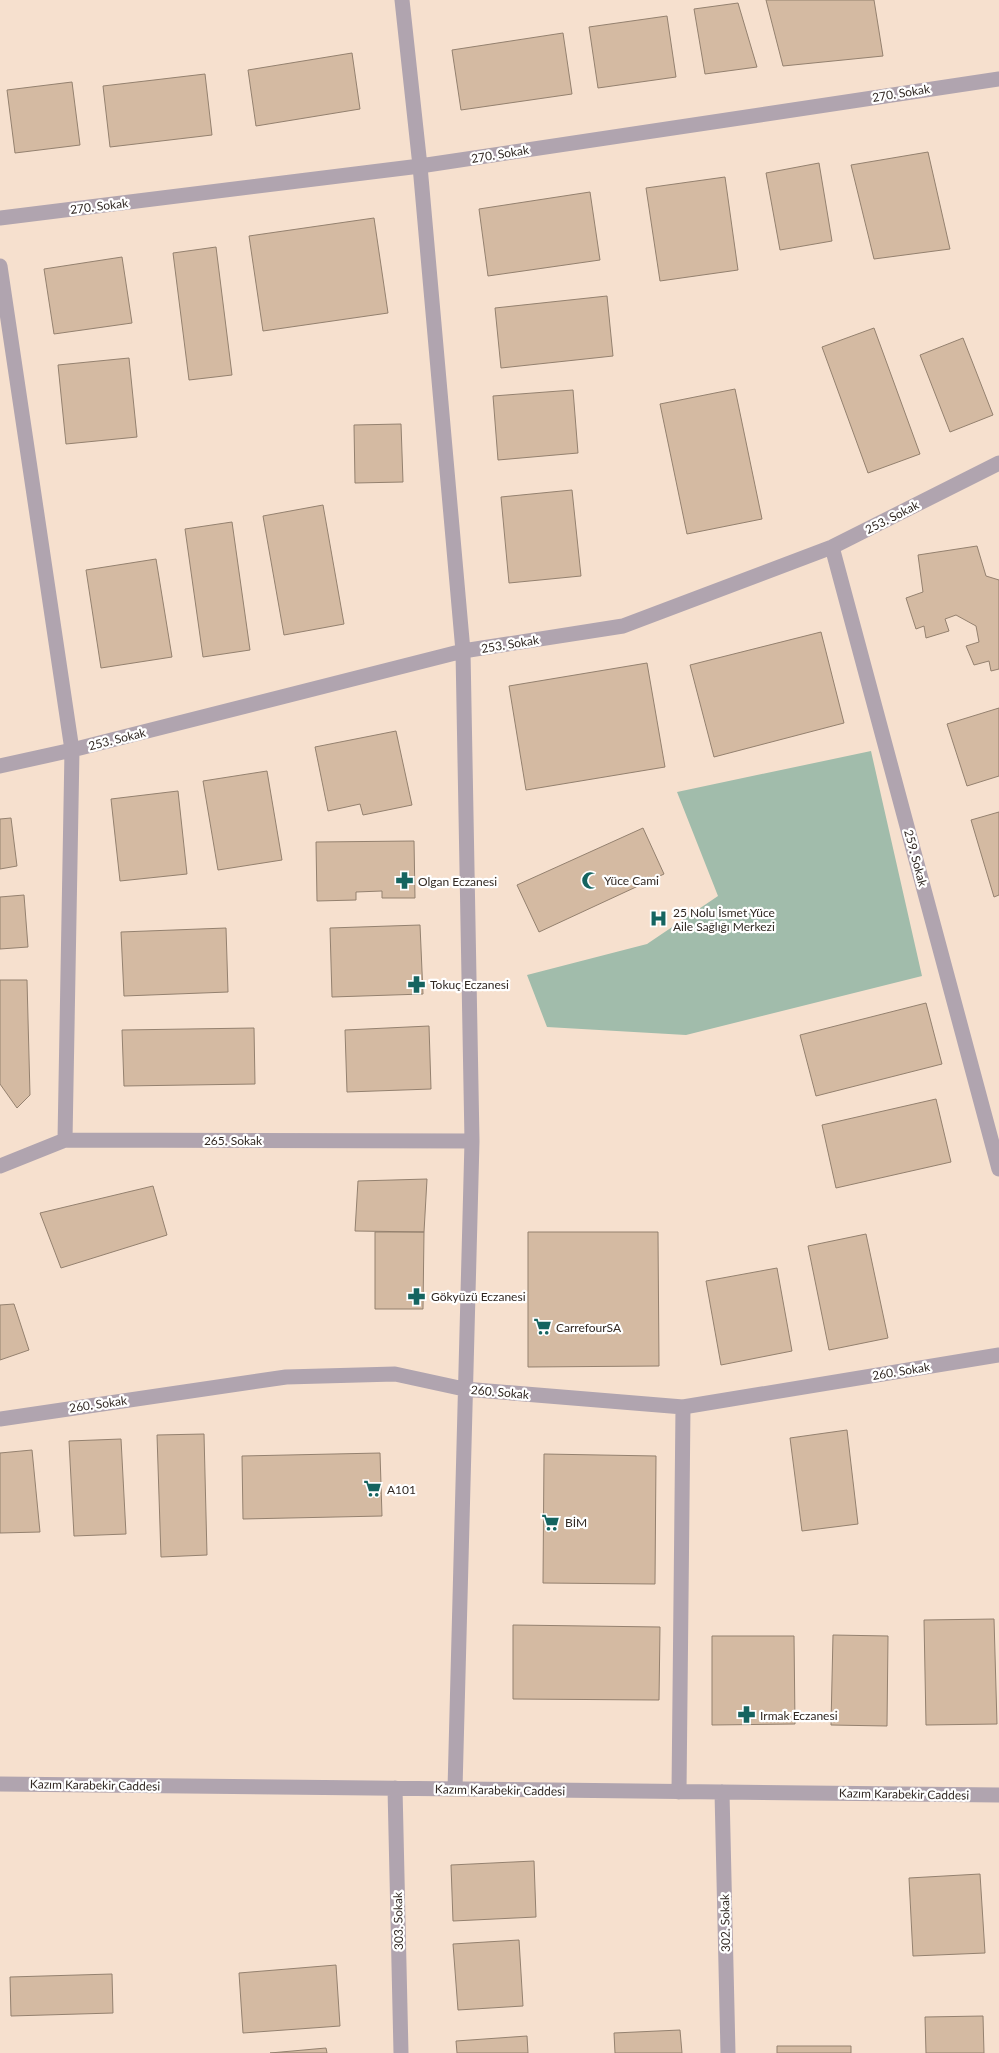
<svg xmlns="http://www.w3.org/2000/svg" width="999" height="2053" viewBox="0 0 999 2053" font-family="Lato,sans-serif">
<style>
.green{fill:#a1bcab}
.building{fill:#d4baa2;stroke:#94816f}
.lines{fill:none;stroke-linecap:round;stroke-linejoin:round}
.street{stroke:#b0a4af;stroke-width:15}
.labels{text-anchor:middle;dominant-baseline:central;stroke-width:4.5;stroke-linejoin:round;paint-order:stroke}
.street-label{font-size:12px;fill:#312822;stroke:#fff}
.poi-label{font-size:12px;fill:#312822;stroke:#fff;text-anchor:start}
</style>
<rect width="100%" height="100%" fill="#f6e0ce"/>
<!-- green -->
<path class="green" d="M871,751L922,976L686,1035L547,1027L527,975L647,944L718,896L677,792Z"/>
<!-- building -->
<path class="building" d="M766,0H874L883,56L783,66Z
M738,3L757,67L705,74L694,9Z
M667,16L676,77L598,88L589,27Z
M563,33L572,94L461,110L452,50Z
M352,53L360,109L256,126L248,70Z
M205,74L212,135L110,147L103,86Z
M72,82L80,145L15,153L7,90Z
M928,152L950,249L874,259L851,165Z
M819,163L832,241L780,250L766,173Z
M725,177L738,270L660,281L646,188Z
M590,192L600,260L488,276L479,209Z
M374,218L388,313L263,331L249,236Z
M216,247L232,375L189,380L173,253Z
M122,257L132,323L54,334L44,269Z
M607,296L613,356L501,368L495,308Z
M874,328L920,454L868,473L822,347Z
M963,338L993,415L950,432L920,355Z
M129,358L137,437L66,444L58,365Z
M735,389L762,519L687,534L660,404Z
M573,390L578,453L498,460L493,396Z
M401,424L403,482L355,483L354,425Z
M572,490L581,576L509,583L501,497Z
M323,505L344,624L284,635L263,516Z
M232,522L250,650L203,657L185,529Z
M977,546L986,576L999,580V669L991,671L989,661L974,665L966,646L979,642L976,626L956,615L945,619L949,631L926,638L924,626L916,629L906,598L923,592L918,555Z
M156,559L172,657L101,668L86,570Z
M821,632L844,723L714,757L690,665Z
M647,663L665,767L526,790L509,686Z
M999,708V776L967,786L947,724Z
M396,731L412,805L363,815L360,804L328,811L315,747Z
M267,771L282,860L218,870L203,781Z
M178,791L187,874L120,881L111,799Z
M999,812V895L994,897L971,820Z
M11,818L17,866L0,869V819Z
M643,828L664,874L539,932L517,885Z
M414,841L415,898H382V891L356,892V900L317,901L316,842Z
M24,895L28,947L0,949V897Z
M420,925L423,994L332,997L330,928Z
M226,928L228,992L124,996L121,932Z
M0,980H27L30,1095L17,1108L0,1084Z
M926,1003L942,1064L816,1096L800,1035Z
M429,1026L431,1089L347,1092L345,1030Z
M254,1028L255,1084L124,1086L122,1030Z
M936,1099L951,1162L836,1188L822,1125Z
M427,1179L424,1232L355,1231L358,1181Z
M153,1186L167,1235L61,1268L40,1213Z
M375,1232H424L423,1309H375Z
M528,1232H658L659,1366L528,1367Z
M866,1234L888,1338L829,1350L808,1246Z
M777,1268L792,1351L721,1365L706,1281Z
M14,1304L29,1350L0,1360V1305Z
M847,1430L858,1524L802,1531L790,1438Z
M204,1434L207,1555L161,1557L157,1435Z
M121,1439L126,1534L74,1536L69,1441Z
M32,1450L40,1532L0,1533V1453Z
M380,1453L382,1516L243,1519L242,1456Z
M544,1454L656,1456L655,1584L543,1583Z
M994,1619L997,1724L926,1725L924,1620Z
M513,1625L660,1627L659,1700L513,1699Z
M833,1635L888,1636L887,1726L831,1725Z
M712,1636H794L795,1724L712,1725Z
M534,1861L536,1917L453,1921L451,1865Z
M980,1874L985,1953L913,1956L909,1878Z
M519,1940L523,2006L458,2010L453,1944Z
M336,1965L340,2026L243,2033L239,1973Z
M112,1974L113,2013L11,2016L10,1977Z
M983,2016L984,2053H926L925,2017Z
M680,2030L682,2053H615L614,2033Z
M527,2036L528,2053H457L456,2041Z
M777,2046H851V2053H777Z
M326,2048L327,2053H270Z"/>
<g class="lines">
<!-- street -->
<path class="street" d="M402,0L420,166L463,651L472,1141L455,1789
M0,218L420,166L999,79
M0,266L72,750L65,1140
M832,547L999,1169
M0,766L72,750L463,651L623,626L832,547L999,463
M0,1166L65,1140L472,1141
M0,1419L286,1377L395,1374L464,1389L683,1407L999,1355
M0,1784L999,1795
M395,1788L401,2053
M679,1792L683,1407
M722,1792L728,2053"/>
</g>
<!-- icons -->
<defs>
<symbol id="mosque-bare" viewBox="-9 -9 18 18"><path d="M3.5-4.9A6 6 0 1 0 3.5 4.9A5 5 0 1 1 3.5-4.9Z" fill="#156460" stroke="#fff" stroke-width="2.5" paint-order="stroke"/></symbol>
<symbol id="pharmacy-bare" viewBox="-9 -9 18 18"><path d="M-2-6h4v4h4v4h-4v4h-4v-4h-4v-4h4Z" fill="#156460" stroke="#fff" stroke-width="2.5" paint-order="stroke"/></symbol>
<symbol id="hospital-bare" viewBox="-9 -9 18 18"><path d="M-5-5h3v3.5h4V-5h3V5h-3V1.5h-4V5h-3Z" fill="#156460" stroke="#fff" stroke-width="2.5" paint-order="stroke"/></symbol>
<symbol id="supermarket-bare" viewBox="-9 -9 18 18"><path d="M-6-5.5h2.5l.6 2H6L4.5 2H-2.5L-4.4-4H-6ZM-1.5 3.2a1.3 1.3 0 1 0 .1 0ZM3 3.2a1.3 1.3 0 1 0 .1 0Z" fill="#156460" stroke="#fff" stroke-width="2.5" paint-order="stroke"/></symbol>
</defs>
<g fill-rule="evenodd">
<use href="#mosque-bare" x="578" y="868" width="25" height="25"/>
<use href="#pharmacy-bare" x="392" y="868" width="25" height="25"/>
<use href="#hospital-bare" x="646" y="906" width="25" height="25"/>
<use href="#pharmacy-bare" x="404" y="972" width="25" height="25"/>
<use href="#pharmacy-bare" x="404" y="1284" width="25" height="25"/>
<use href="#supermarket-bare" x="530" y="1314" width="25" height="25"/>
<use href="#supermarket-bare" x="360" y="1476" width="25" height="25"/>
<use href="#supermarket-bare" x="538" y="1510" width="25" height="25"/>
<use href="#pharmacy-bare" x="734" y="1702" width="25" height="25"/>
</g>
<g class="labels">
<!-- street labels -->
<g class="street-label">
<text transform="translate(901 93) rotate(-9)">270. Sokak</text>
<text transform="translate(500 154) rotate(-9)">270. Sokak</text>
<text transform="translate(99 206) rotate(-7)">270. Sokak</text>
<text transform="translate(892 517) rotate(-27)">253. Sokak</text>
<text transform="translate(510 644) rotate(-9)">253. Sokak</text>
<text transform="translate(117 739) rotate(-14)">253. Sokak</text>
<text transform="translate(916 858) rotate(75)">259. Sokak</text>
<text x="233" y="1140">265. Sokak</text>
<text transform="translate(901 1371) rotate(-9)">260. Sokak</text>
<text transform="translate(500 1392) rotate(5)">260. Sokak</text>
<text transform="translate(98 1404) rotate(-8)">260. Sokak</text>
<text transform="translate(95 1785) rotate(1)">Kazım Karabekir Caddesi</text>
<text transform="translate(500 1790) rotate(1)">Kazım Karabekir Caddesi</text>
<text transform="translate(904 1794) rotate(1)">Kazım Karabekir Caddesi</text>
<text transform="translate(398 1921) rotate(-91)">303. Sokak</text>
<text transform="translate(725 1923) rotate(-91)">302. Sokak</text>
</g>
<!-- poi labels -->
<g class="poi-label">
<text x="604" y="880">Yüce Cami</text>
<text x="418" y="881">Olgan Eczanesi</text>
<text x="673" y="912">25 Nolu İsmet Yüce<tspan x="673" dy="14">Aile Sağlığı Merkezi</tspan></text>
<text x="430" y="984">Tokuç Eczanesi</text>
<text x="431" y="1296">Gökyüzü Eczanesi</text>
<text x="556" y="1327">CarrefourSA</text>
<text x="387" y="1489">A101</text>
<text x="565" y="1522">BİM</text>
<text x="760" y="1715">Irmak Eczanesi</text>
</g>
</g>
</svg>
